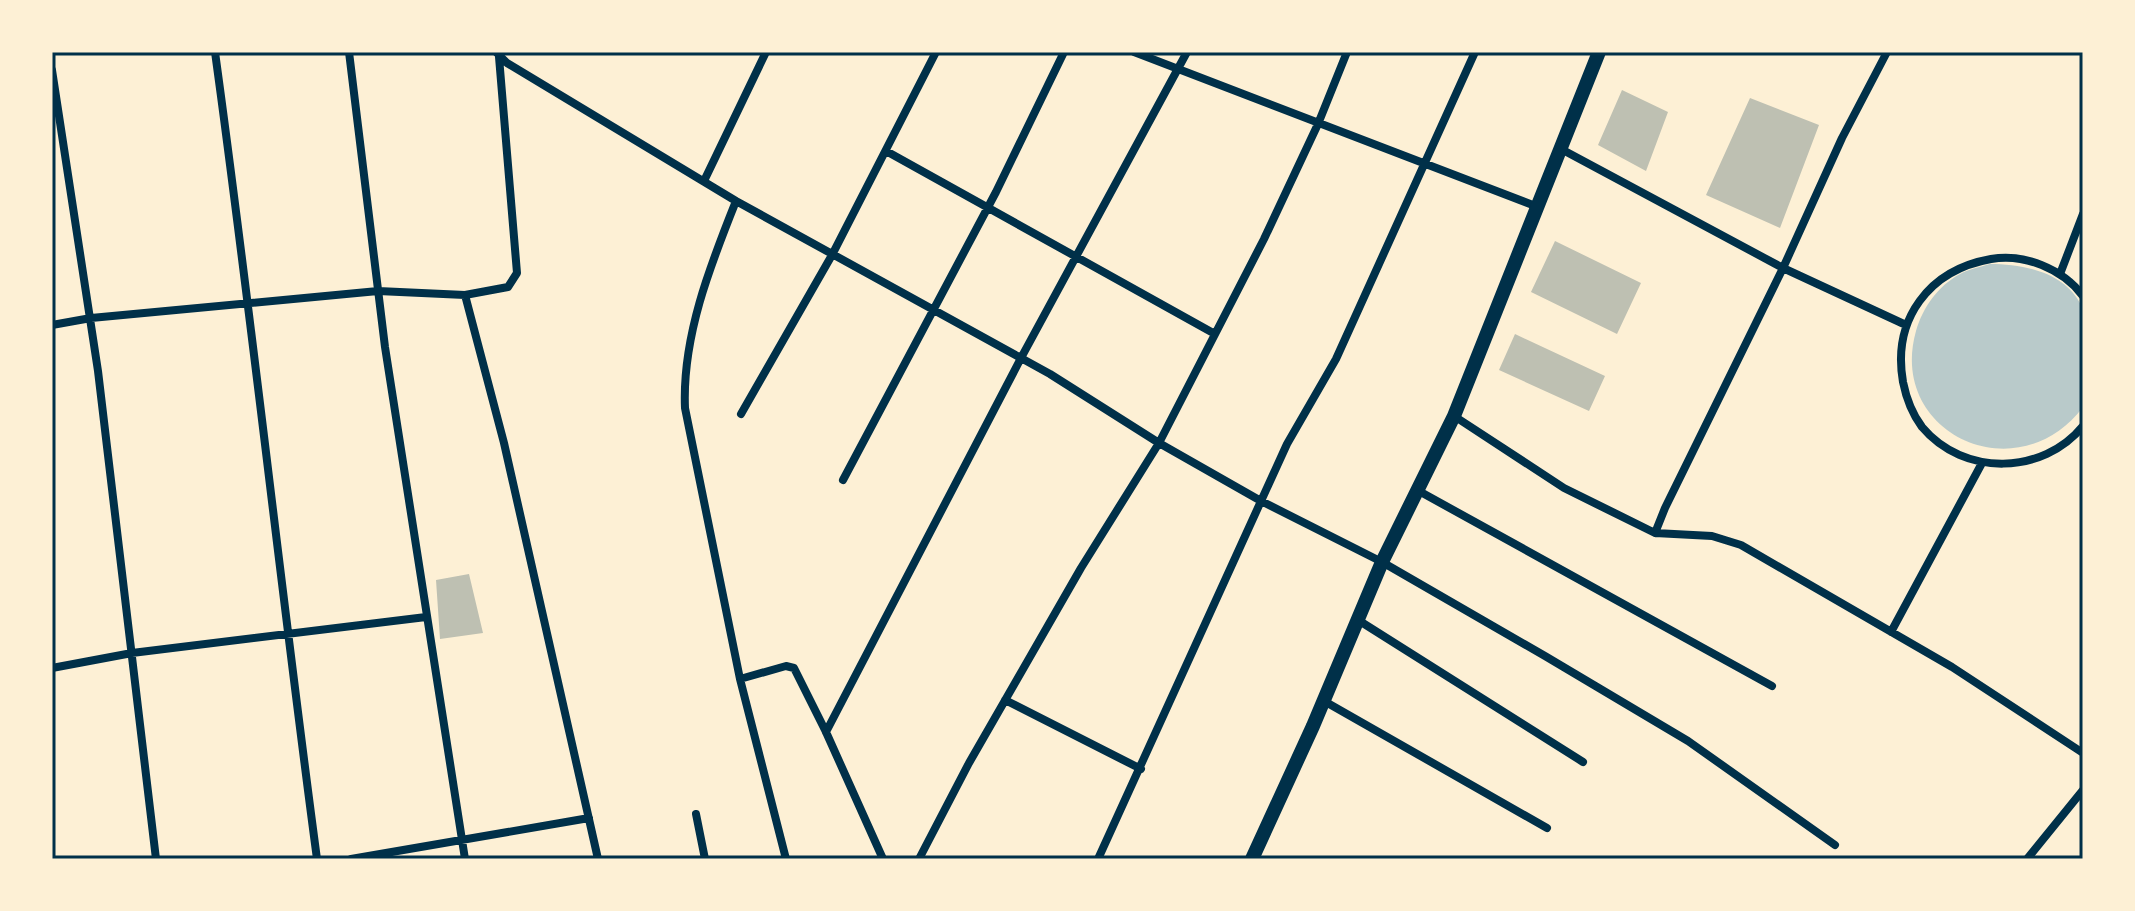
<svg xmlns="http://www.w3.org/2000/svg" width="2135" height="911" viewBox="0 0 2135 911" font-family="Helvetica,sans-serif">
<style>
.green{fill:#b9caca}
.building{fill:#bec0b2}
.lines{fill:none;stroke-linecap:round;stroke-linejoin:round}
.minor{stroke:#003049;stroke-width:8}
.tertiary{stroke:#003049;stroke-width:14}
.neatline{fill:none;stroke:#003049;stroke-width:3}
</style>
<rect width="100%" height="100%" fill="#fdf0d5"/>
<!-- green -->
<path class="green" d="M1990,264C2023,264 2066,272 2082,307C2087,319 2083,389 2083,407C2017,494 1887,433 1916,331C1923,307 1938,286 1960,274C1969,269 1980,267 1990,264Z"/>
<!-- building -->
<path class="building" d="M1622,90L1668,112L1646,171L1598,145Z
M1750,98L1819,125L1780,228L1706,195Z
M1555,241L1641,283L1617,334L1531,292Z
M1515,334L1605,376L1589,411L1499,370Z
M469,574L483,633L440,639L436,580Z"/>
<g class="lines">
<!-- minor -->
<path class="minor" d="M215,52C252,321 281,590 317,859
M349,52L385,347L465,859
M496,52L507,63L736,201L1050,374L1159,443L1261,501L1382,562L1545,656L1688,741L1835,845
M1134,52L1538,207
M52,70L98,371L156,859
M1561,149L1783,268L1906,325
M886,151L1215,334
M704,181L766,52
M736,201C710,266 682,337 685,408L740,679L786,859
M2060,274L2083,214
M465,295L504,443L598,859
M2083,296C2063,269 2024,253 1991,259C1929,270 1892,319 1903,382C1906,397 1913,415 1922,427C1964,477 2043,475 2083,426
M52,325L91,318L378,291L465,295L508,287L517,273L499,57
M741,414L832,255L936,52
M1454,416L1564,488L1655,533L1712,536L1741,545L1952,667L2083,753
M843,480L996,192L1064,52
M1417,490L1772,686
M1655,533L1665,508L1783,268L1842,138L1887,52
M1358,620L1583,762
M1891,632L1982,463
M52,668L132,653L426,617
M740,679L786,666L794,668L826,732L883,859
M1005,700L1141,769
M1324,701L1547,828
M826,732L1021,358L1187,52
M696,814L705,859
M351,859L589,818
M919,859L969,763L1081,568L1159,443L1264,239L1318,124L1347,52
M1098,859L1287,444L1336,359L1475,52
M2027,859L2083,790"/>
<!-- tertiary -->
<path class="tertiary" d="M1252,859L1313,726L1382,562L1454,416L1599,52"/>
</g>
<!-- border -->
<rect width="2135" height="911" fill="none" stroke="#fdf0d5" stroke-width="108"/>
<rect x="54" y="54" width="2027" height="803" class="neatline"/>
</svg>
